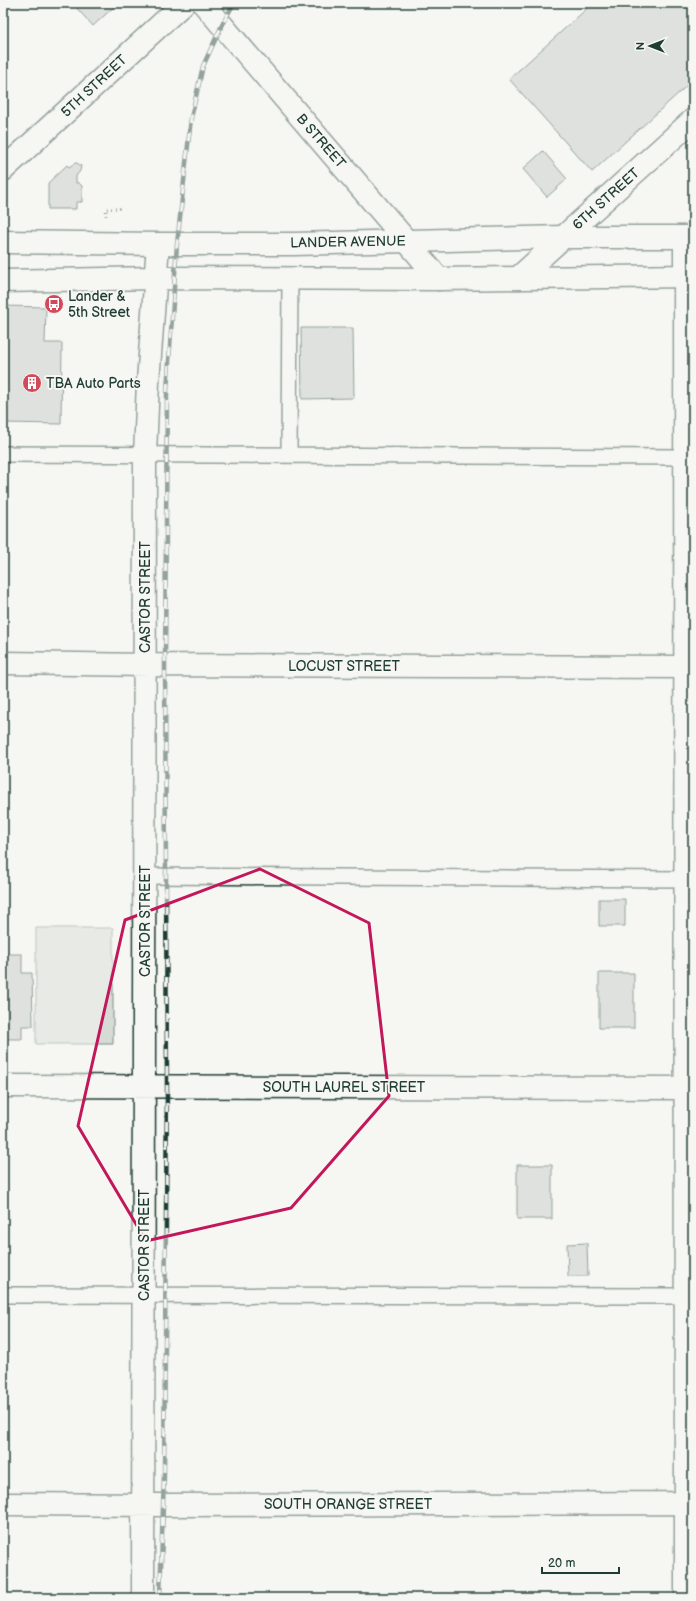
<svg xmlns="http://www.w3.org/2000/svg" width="696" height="1601" viewBox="0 0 696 1601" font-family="'Balsamiq Sans',sans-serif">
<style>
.green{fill:#d6dbd6;stroke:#7a8c85}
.building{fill:#c1c8c3;stroke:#1f3d34}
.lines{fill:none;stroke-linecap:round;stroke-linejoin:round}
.service-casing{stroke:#1f3d34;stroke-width:18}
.minor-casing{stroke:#1f3d34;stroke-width:25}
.primary-casing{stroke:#1f3d34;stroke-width:25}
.path{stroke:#1f3d34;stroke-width:2.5;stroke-dasharray:1 3;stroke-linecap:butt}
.service{stroke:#f6f6f2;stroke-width:15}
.minor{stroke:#f6f6f2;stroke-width:22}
.primary{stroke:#f6f6f2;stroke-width:22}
.rail-casing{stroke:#1f3d34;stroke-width:4.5}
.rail{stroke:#f6f6f2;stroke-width:3;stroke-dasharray:9;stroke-linecap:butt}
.marked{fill:none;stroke:#c2185b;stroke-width:3;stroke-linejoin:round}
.labels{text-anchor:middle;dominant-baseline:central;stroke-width:4;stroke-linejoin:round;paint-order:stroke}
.street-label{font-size:14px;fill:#1f3d34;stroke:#f6f6f2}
.poi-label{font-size:14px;fill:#1f3d34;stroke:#f6f6f2;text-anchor:start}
</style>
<rect width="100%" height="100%" fill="#f6f6f2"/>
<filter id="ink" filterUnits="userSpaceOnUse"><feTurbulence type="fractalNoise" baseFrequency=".025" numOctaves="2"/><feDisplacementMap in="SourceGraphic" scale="8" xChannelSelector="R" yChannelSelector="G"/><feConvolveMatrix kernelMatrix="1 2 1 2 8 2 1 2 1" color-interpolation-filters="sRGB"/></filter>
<g filter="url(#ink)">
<!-- green -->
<path class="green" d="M36,928H113V1044H36Z"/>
<!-- building -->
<path class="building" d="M72,3H118L93,26Z
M593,3H693V80L592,172L509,79Z
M543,151L567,179L547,197L523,169Z
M75,163H77L81,166L80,171L76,176V183H79L82,186V202H76V209H48V183L67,165L69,167Z
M3,306L46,307L45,343H62L61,424L3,423Z
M301,328H353L354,398L302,399Z
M599,899H625V926H599Z
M3,954H22V973H32L33,1026H22V1039H3Z
M599,973H634V1028H599Z
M517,1165H552V1219H517Z
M587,1243L588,1276H568L567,1244Z"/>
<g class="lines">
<defs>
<path id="service" d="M3,454L685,457
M289,455L290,279
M145,876L685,879
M3,1295L685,1296"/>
<path id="minor" d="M203,3L439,279
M3,170L184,3
M685,237L686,1598
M518,278L693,120
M3,663L150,665L685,667
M3,1086L685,1088
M3,1504L163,1505L693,1503
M143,1598L145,455L148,382L158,244"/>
<path id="primary" d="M3,242L158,244H294L563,237H693
M3,281L155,278L439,279L693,276"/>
</defs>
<!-- service casing -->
<use href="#service" class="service-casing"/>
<!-- minor casing -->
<use href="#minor" class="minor-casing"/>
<!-- primary casing -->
<use href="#primary" class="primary-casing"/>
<!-- path -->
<path class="path" d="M106,216V209L123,208"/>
<!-- service -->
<use href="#service" class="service"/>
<!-- minor -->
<use href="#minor" class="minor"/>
<!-- primary -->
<use href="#primary" class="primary"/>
<defs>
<path id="rail" d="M160,1598L164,1475L167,1087L165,665L167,391L177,244L191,118L203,66L222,25L234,3"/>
</defs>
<!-- rail casing -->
<use href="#rail" class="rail-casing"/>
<!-- rail -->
<use href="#rail" class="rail"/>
</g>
</g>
<!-- marked area -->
<path d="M0 0H696V1601H0ZM260,869L369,923L389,1096L291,1208L146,1241L78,1126L125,920Z" fill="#f6f6f2" fill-opacity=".55" fill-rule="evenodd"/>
<path class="marked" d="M260,869L369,923L389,1096L291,1208L146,1241L78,1126L125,920Z"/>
<!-- icons -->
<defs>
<symbol id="bus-disc" viewBox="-11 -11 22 22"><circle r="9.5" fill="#d1495b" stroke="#f6f6f2"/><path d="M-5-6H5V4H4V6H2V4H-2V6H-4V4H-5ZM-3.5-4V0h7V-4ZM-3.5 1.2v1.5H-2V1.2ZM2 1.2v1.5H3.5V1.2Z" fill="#fff"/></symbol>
<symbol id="building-disc" viewBox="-11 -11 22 22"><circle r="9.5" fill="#d1495b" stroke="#f6f6f2"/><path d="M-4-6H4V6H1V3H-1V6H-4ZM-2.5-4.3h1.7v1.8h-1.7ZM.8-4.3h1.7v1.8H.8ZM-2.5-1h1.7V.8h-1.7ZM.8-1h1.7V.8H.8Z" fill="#fff"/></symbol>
</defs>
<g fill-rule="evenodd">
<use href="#bus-disc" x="43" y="293" width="22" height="22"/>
<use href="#building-disc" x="21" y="372" width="22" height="22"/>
</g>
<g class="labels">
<!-- street labels -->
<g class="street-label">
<text transform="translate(94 86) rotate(-43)">5TH STREET</text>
<text transform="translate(321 141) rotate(49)">B STREET</text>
<text transform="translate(606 199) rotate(-42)">6TH STREET</text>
<text transform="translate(348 242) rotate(-1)">LANDER AVENUE</text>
<text transform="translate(145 597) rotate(-90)">CASTOR STREET</text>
<text x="344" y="666">LOCUST STREET</text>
<text transform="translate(145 921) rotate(-90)">CASTOR STREET</text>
<text x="344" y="1087">SOUTH LAUREL STREET</text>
<text transform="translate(144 1245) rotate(-90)">CASTOR STREET</text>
<text x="348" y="1504">SOUTH ORANGE STREET</text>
</g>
<!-- poi labels -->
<g class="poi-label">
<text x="68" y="296">Lander &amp;<tspan x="68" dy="16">5th Street</tspan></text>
<text x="46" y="383">TBA Auto Parts</text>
</g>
</g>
<!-- margin -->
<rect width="696" height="1601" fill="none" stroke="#f6f6f2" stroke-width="16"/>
<rect x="8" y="8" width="680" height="1585" fill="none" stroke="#1f3d34" stroke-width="1.5" filter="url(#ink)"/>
<!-- north arrow -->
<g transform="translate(650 46) rotate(270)" stroke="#f6f6f2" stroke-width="3" paint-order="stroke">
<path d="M0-3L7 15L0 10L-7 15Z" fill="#1f3d34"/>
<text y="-6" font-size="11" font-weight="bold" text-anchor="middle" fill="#1f3d34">N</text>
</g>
<!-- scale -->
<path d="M542 1567v6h77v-6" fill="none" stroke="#1f3d34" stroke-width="2"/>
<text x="548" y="1567" font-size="12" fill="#1f3d34" stroke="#f6f6f2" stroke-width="3" paint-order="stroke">20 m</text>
</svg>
